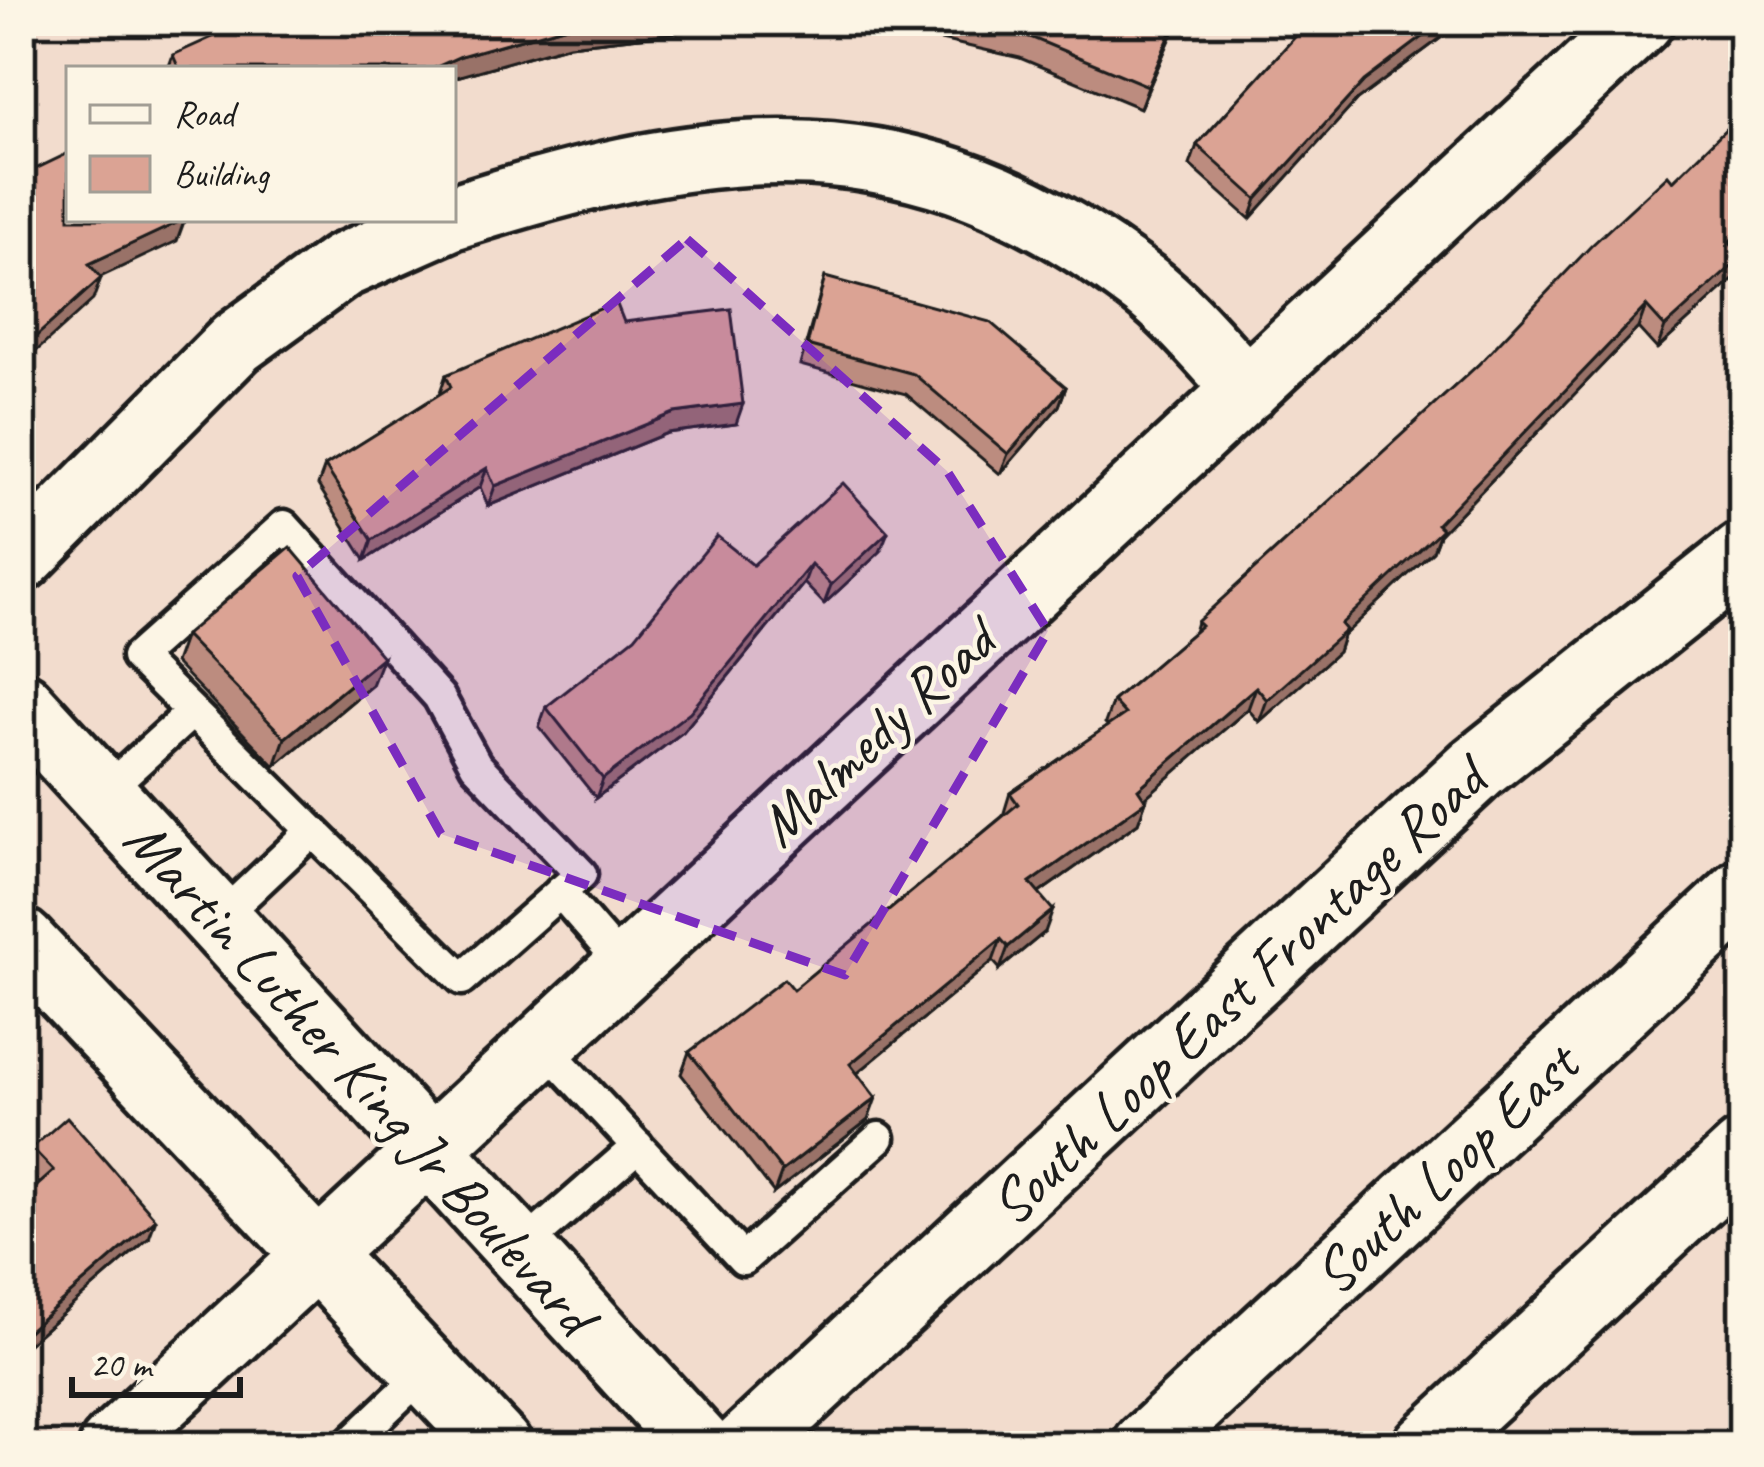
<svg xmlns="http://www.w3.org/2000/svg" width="1764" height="1467" viewBox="0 0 1764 1467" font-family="Caveat,sans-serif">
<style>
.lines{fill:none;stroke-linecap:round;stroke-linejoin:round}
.lane-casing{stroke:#1c1c1c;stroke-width:39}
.street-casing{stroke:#1c1c1c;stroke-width:72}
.secondary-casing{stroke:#1c1c1c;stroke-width:75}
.highway-casing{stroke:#1c1c1c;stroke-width:75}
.lane{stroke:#fcf5e5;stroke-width:30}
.street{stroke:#fcf5e5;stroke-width:63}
.secondary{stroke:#fcf5e5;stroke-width:66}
.highway{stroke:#fcf5e5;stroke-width:66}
.wall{fill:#bc8c7f;stroke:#1c1c1c;stroke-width:3}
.shaded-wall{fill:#997268;stroke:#1c1c1c;stroke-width:3}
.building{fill:#dba394;stroke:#1c1c1c;stroke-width:3}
.marked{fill:#7b2cbf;fill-opacity:0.2;stroke:#7b2cbf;stroke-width:9;stroke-dasharray:24 15;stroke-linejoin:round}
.labels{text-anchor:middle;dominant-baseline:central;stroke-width:9;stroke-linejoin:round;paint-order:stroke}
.street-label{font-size:60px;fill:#1c1c1c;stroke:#fcf5e5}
</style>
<rect width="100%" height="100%" fill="#f2dccd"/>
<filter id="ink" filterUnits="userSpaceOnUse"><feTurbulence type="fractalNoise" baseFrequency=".00833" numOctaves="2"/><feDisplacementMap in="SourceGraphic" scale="24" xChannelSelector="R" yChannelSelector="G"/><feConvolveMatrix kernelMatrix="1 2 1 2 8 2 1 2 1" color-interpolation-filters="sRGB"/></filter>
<g filter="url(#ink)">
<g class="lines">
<defs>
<path id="lane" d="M284,526L439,697L476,765L581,874L462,979L137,657Z
M102,794L192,712
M560,892L625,967
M218,920L312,831
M541,1043L743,1259L879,1138
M519,1250L638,1146
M347,1446L427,1370"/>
<path id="street" d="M453,217C715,132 913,109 1144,285C1182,314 1214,355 1247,389
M21,559L236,343L342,266L448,219
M112,1446L1641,21"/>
<path id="secondary" d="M21,705L699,1446
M21,942L498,1446
M746,1446L1477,768L1743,556"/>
<path id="highway" d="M1147,1446L1743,893
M1427,1446L1743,1154"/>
</defs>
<!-- lane casing -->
<use href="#lane" class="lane-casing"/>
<!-- street casing -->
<use href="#street" class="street-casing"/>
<!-- secondary casing -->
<use href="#secondary" class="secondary-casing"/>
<!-- highway casing -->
<use href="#highway" class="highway-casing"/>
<!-- lane -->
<use href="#lane" class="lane"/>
<!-- street -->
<use href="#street" class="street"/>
<!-- secondary -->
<use href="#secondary" class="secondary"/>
<!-- highway -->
<use href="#highway" class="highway"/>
</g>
<!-- wall -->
<path class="wall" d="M301,21H687L683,32L569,45L453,78V69H168L173,55L278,31Z
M707,21H1178L1140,108L1020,58L866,23Z
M1289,21H1447L1442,37L1357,100L1250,219L1190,165L1197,145L1293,39L1286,30Z
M1743,112V242L1736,249L1734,279L1657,349L1638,328L1439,535L1433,551L1343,636L1338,652L1259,722L1248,709L1144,798L1146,801L1138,823L1039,893L1045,932L1000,969L993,961L857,1073L868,1120L774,1193L681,1074L689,1052L793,990L1003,816L1010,793L1108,726L1105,723L1113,701L1194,632L1197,622L1479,364L1673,181Z
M825,277L1066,387L1059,406L1000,474L906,394L800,365Z
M624,322L736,424L667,433L488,506L480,487L365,560L318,485L325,466L439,395L446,375Z
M880,552L824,604L804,583L683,732L596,798L539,727L546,707L753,565Z
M185,635L372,685L275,766L175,663Z
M32,1148L149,1238L21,1350V1200L40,1184L25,1167Z"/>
<!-- shaded-wall -->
<path class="shaded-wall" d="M593,21H687L683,32L569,45L453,78V69H432L461,56L577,23Z
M707,21H867L866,23Z
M1176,21H1178L1140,108L1148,86Z
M1444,21H1447L1442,37L1357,100L1250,219L1257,199L1364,81Z
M185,219L177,241L81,286L89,264Z
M1743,228V242L1721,264L1729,242Z
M1742,257L1734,279L1657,349L1665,327Z
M101,278L93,300L21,365L23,348Z
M1646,306L1638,328L1439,535L1433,551L1343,636L1338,652L1259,722L1267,700Z
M1066,387L1059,406L1000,474L1008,454Z
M743,404L736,424L667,433L488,506L495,486L674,413Z
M487,468L480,487L365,560L372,540Z
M888,532L880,552L824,604L831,585Z
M811,564L804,583L683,732L596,798L603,779Z
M383,657L372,685L275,766L285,738Z
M1256,687L1248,709L1130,811L1138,789Z
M1146,801L1138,823L1022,905L1030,883Z
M1053,910L1045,932L1000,969L1008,947Z
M1001,939L993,961L842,1086L850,1064Z
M876,1098L868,1120L774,1193L782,1171Z
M156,1219L149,1238L21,1350V1337Z"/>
<!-- building -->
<path class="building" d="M248,21H273L278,31L301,21H593L577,23L461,56L432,69H179L173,55Z
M963,21H1176L1148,86L1028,36Z
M1301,21H1444L1364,81L1257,199L1197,145L1305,26Z
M1743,112V228L1729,242L1742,257L1665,327L1646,306L1437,524L1442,529L1341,624L1346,630L1267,700L1256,687L1138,789L1146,801L1030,883L1053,910L1008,947L1001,939L850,1064L876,1098L782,1171L689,1052L784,979L793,990L1018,804L1010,793L1125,714L1113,701L1201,626L1197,622L1479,364L1591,246L1668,175L1673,181Z
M69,153V219H185L89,264L101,278L23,348L21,345V176Z
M825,277L990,322L1066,387L1008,454L914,374L807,345Z
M616,302L624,322L731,309L743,404L674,413L495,486L487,468L372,540L325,466L451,387L446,375Z
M843,483L888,532L831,585L811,564L690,712L603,779L546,707L635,637L717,536L753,565Z
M290,547L383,657L285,738L185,635Z
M67,1117L156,1219L21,1337V1200L54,1171L32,1148Z"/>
</g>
<!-- marked area -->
<path class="marked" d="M687,239L947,471L1048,631L845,975L441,834L297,576Z"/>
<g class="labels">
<!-- street labels -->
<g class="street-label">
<text transform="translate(876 733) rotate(-43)">Malmedy Road</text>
<text transform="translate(1237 992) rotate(-43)">South Loop East Frontage Road</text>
<text transform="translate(360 1076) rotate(48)">Martin Luther King Jr Boulevard</text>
<text transform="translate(1445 1169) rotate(-43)">South Loop East</text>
</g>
</g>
<!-- margin -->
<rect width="1764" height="1467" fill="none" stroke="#fcf5e5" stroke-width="72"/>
<rect x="36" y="36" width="1692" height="1395" fill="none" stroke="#1c1c1c" stroke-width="4.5" filter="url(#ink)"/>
<!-- legend -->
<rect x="66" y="66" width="390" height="156" fill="#fcf5e5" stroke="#a29e95" stroke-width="3"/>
<rect x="90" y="105" width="60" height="18" fill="#fcf5e5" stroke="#a29e95" stroke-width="3"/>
<text x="174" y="126" font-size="36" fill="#1c1c1c">Road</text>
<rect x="90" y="156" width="60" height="36" fill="#dba394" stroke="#a29e95" stroke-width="3"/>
<text x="174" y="186" font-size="36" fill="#1c1c1c">Building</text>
<!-- scale -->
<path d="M72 1377v18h168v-18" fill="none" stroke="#1c1c1c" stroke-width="6"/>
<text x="90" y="1377" font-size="36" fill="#1c1c1c" stroke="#fcf5e5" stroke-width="9" paint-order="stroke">20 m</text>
</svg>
